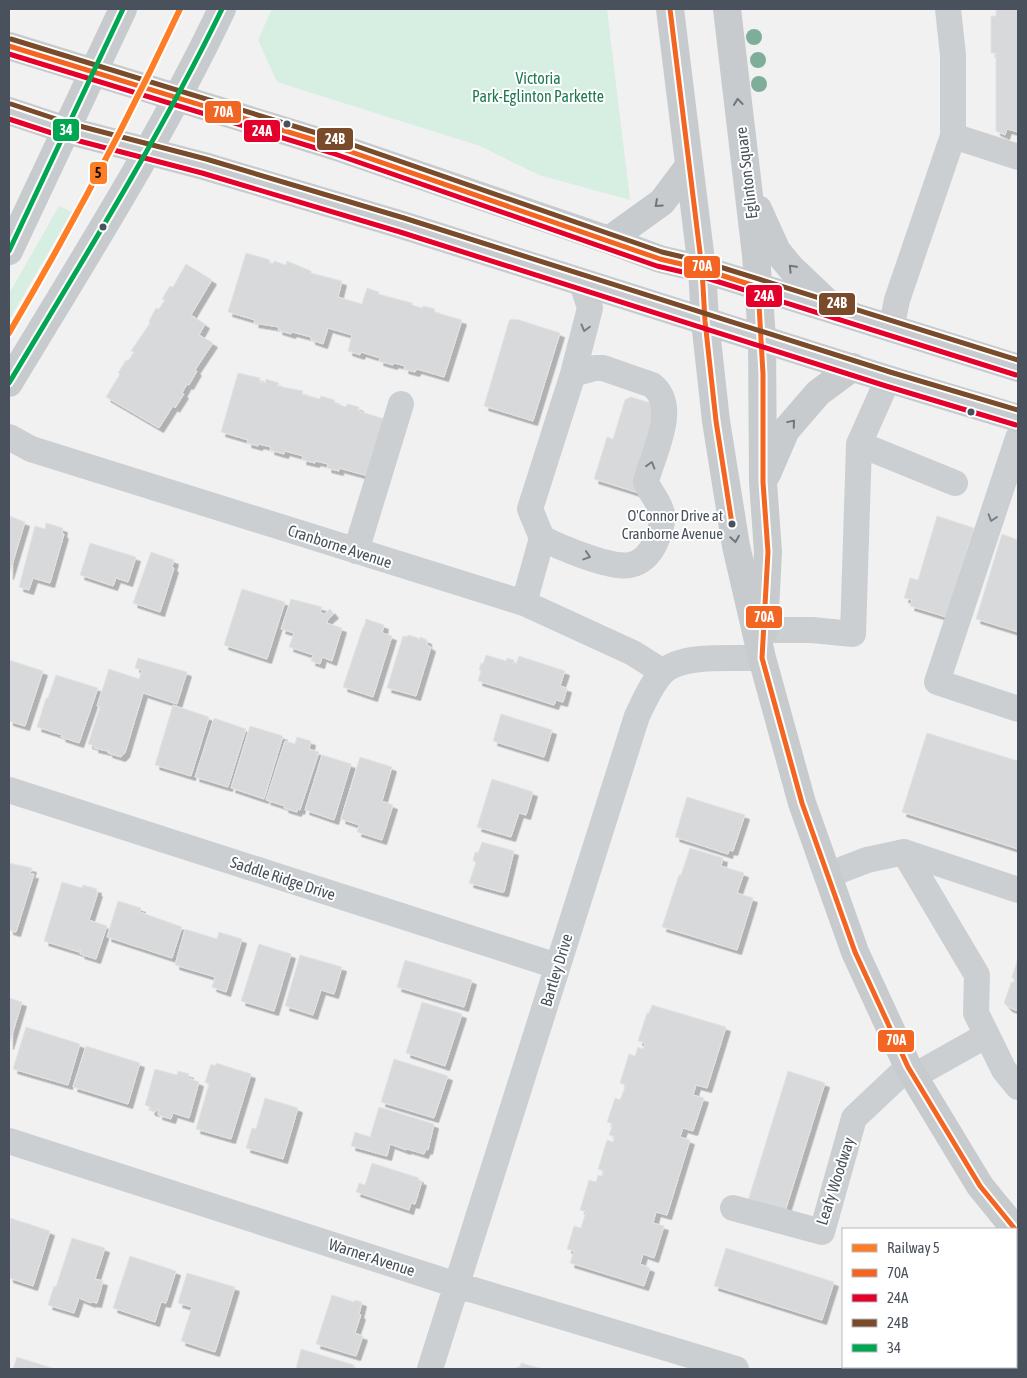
<svg xmlns="http://www.w3.org/2000/svg" width="1027" height="1378" viewBox="0 0 1027 1378" font-family="'Asap Condensed',sans-serif">
<style>
.green{fill:#d7eee2}
.building{fill:#d8d9db;stroke:#e2e3e4;filter:url(#shadow)}
.lines{fill:none;stroke-linecap:round;stroke-linejoin:round}
.minor{stroke:#cccfd1;stroke-width:26}
.major{stroke:#c8cbce;stroke-width:28}
.bus-1-casing{stroke:#fff;stroke-width:9}
.bus-2-casing{stroke:#fff;stroke-width:9}
.bus-3-casing{stroke:#fff;stroke-width:9}
.bus-4-casing{stroke:#fff;stroke-width:9}
.bus-1{stroke:#f26522;stroke-width:5}
.bus-2{stroke:#e4002b;stroke-width:5}
.bus-3{stroke:#7a4b2a;stroke-width:5}
.bus-4{stroke:#00a651;stroke-width:5}
.rail-1-casing{stroke:#fff;stroke-width:10}
.rail-1{stroke:#ff7d24;stroke-width:6}
.tree{fill:#7eae9a}
.oneway{stroke:#6f767e}
.oneway2{stroke:#777d85}
.bus-dot{fill:#49515c;stroke:#fff;stroke-width:2}
.labels{text-anchor:middle;dominant-baseline:central;stroke-width:4;stroke-linejoin:round;paint-order:stroke}
.bus-label{font-size:15px;fill:#49515c;stroke:#fff;text-anchor:end}
.park-label{font-size:16px;fill:#1f7853;stroke:#fff}
.street-label{font-size:16px;fill:#49515c;stroke:#fff}
.line-badge{stroke:#fff;stroke-width:2}
.badge-label{font-size:14px;text-anchor:middle;font-weight:bold;fill:#fff}
.pale-badge-label{font-size:14px;text-anchor:middle;font-weight:bold;fill:#111}
</style>
<defs>
<filter id="shadow"><feDropShadow dx="4.5" dy="4.5" stdDeviation="0" flood-color="#0004"/></filter>
</defs>
<rect width="100%" height="100%" fill="#f1f1f1"/>
<!-- green -->
<path class="green" d="M272,9H607L630,200L539,175L480,146L277,82L258,40Z
M59,206L72,212L9,320V294Z"/>
<!-- building -->
<path class="building" d="M996,9H1018V132L1007,129L1005,135L996,131V53H991V16H996Z
M246,253L270,260L269,263L273,264L274,261L286,265L287,261L311,271V273L342,281L338,297L362,304L367,288L379,292L378,294L412,303V305L422,308L423,306L435,309L434,312L462,320L444,377L417,369L415,372L404,369L405,366L394,363L393,365L379,361L380,358L361,352L360,355L348,351L352,335L328,328L323,344L311,340V337L292,332L291,334L278,330L279,327L254,323L255,320L228,312Z
M186,264L212,280L191,315L205,324L199,335L213,343L195,370L197,371L189,385L187,384L182,393L184,394L175,408L173,406L159,428L106,397L120,374L118,373L126,360L128,361L134,352L131,351L150,323L149,321L156,308L159,309L165,300L162,299L170,286L173,287Z
M512,319L515,320L516,319L560,333L533,421L484,406L509,321Z
M238,373L260,378L259,382L265,383L266,379L279,383L277,386L303,391L302,394L320,399L321,396L335,400L334,403L346,407L347,404L359,407L358,411L385,419L368,476L339,468V471L327,468L328,464L316,461L315,463L302,460L303,456L285,451L284,454L270,450L271,447L259,444L258,446L247,443L248,440L221,432Z
M631,397L654,404L639,493L594,479L607,437L613,439L625,400Z
M9,516L25,522L9,575Z
M937,516L974,528L946,617L910,606L912,600L904,598L910,578L918,580Z
M46,523L63,528L62,534H64L50,583L33,578L29,590L19,587L35,526L45,529Z
M1002,534L1018,540V632L976,619Z
M90,543L136,557L128,582L116,578L113,586L80,575Z
M151,552L174,560L172,567L174,568L160,612L133,603Z
M242,589L285,602L267,659L224,645Z
M291,599L322,607L320,612L324,614L330,609L334,614L328,619L327,623L342,628L332,661L322,657L320,664L311,661L313,655L289,647L294,633L281,629Z
M366,619L384,625L382,633L392,636L373,697L343,687L363,627H364Z
M408,635L418,638L419,641L420,637L427,640V645L431,647L416,696L387,688L403,636L407,637Z
M486,655L506,661L507,658L514,660L513,664H516L519,656L565,671L560,686L567,688L563,702L556,700L554,705L478,681L481,671L479,670L481,663L483,664Z
M138,658L187,672L177,704L143,693L125,753L121,757L108,753L109,750L107,751L94,748L95,746L88,744L100,707L97,706L109,669L139,679L142,670L135,668Z
M9,660L43,671L25,726L9,721Z
M56,675L98,688L79,743L61,737L62,735L37,727L46,698H48Z
M173,705L209,717L191,776L155,765Z
M501,714L552,730L544,757L493,741Z
M214,718L246,729L228,787L195,777Z
M250,726L283,736L264,799L231,788Z
M927,733L1018,761V849L902,812Z
M297,737L311,741L309,749L319,752L300,810L298,809L297,812L284,808L285,806L266,800L285,741L295,744Z
M322,755L351,764L334,820L305,810Z
M360,757L392,767L382,801L393,805L382,840L357,832L359,825L341,819Z
M492,779L533,792L526,815L519,813L511,837L477,827Z
M687,797L745,815L733,851L729,850L728,854L675,837Z
M482,842L514,851L504,892H501L469,883L476,862L473,861L475,852L478,853Z
M690,848L723,858L721,866L744,873L737,893L753,898L737,950L662,927L679,875H681Z
M9,863L32,868L30,874H34L16,932L9,930Z
M62,882L82,888L83,885L97,889L96,892H98L89,920L107,926L96,959L80,954L81,950H79V952L44,941Z
M118,901L141,908L140,912L182,927L172,958L107,937Z
M185,929L217,939L219,932L242,939L226,992L212,987L215,977L175,965Z
M259,944L291,954L274,1011L241,1001Z
M300,955L342,967L334,994L321,990L313,1015L285,1006Z
M1018,958V957V1011L1008,1007L1004,1003L1011,983L1015,981L1012,977Z
M405,960L472,980L464,1007L397,987Z
M9,998L22,1002L9,1045Z
M422,1002L462,1014L445,1066L406,1053Z
M652,1005L726,1027L707,1088L696,1085L693,1095L704,1098L693,1131L683,1128L680,1137L690,1140L667,1215L656,1212L653,1223L664,1226L654,1258L643,1254L640,1264L650,1268L644,1286L570,1263L574,1251L567,1249L574,1226L581,1228L583,1221L586,1212L580,1210L589,1180L596,1182L598,1175L602,1176L604,1171L598,1169L607,1140L613,1142L615,1137L609,1135L613,1124L607,1122L615,1098L620,1100L626,1085L620,1083L629,1054L635,1056L638,1047L643,1049L645,1043L638,1041L647,1013H649Z
M26,1027L80,1044L68,1085L13,1069Z
M86,1046L140,1063L128,1104L73,1087Z
M394,1059L448,1076L434,1118L381,1102Z
M216,1063L251,1074L231,1139L196,1129L209,1084L205,1082L211,1064L215,1066Z
M155,1069L177,1075L178,1071L189,1074L188,1078L199,1082L189,1118L173,1113L171,1119L158,1115L159,1109L155,1112L151,1111L150,1107L145,1105Z
M788,1071L825,1083L784,1215L747,1204Z
M265,1098L298,1108L283,1159L246,1148L252,1128L256,1129Z
M379,1107L434,1124L428,1150L426,1149L424,1154L407,1149L406,1150L390,1144L387,1156L351,1146L355,1132L370,1137Z
M372,1163L419,1178L418,1180L422,1181L415,1204L411,1203L409,1210L356,1192L359,1183L365,1185Z
M10,1218L50,1231L33,1286L9,1278Z
M72,1238L105,1248L95,1279L103,1281L97,1303L92,1302L91,1303L79,1298L74,1313L48,1305L54,1286L56,1287Z
M726,1248L834,1282L822,1320L714,1286Z
M130,1256L176,1271L166,1303L161,1302L155,1322L113,1308Z
M187,1273L235,1287L215,1352L181,1341L192,1307L178,1303Z
M332,1295L354,1302L355,1300L362,1302L359,1314L361,1315L355,1333L363,1336L356,1356L316,1344Z
M301,1349L354,1365L353,1369H296Z
M1016,1353L1018,1356V1369H969L961,1367H1016Z
M17,1357L55,1369H13Z
M521,1363L543,1369H516L517,1367H520Z"/>
<g class="lines">
<!-- minor -->
<path class="minor" d="M953,136L1018,157
M891,329L897,300L953,136V55L948,9
M9,437L31,449L524,603L633,653L663,672
M1018,438L937,682L1018,709
M859,444L955,483
M542,538C559,547 611,569 630,565C641,563 650,554 655,543C659,535 663,524 662,514C660,502 650,493 646,482C652,455 680,407 652,385L603,368H595L573,374
M356,551L401,404
M524,603L542,538L530,509L573,374L590,308L582,283
M764,630H812L853,634L859,444L888,379
M9,790L557,966
M904,852L1018,890
M828,875L867,860L904,852L977,975L976,1013L1004,1070L1018,1087
M914,1076L987,1035
M9,1141L457,1285L736,1369
M733,1208L822,1232L854,1118L908,1067
M430,1369L637,716C644,702 651,684 663,672C682,653 736,659 762,658"/>
<!-- major -->
<path class="major" d="M670,9L702,269L705,321L716,421L736,546L762,658L802,803L855,952L908,1067L980,1186L1015,1229
M727,9L756,255L762,338L763,482L768,552L764,630
M9,46L334,146L609,240L660,259L702,269L1018,368
M9,111L66,130L204,166L402,225L888,379L1018,418
M758,209L777,251L791,268L832,307
M609,240L662,202L689,166
M9,251L123,9
M9,383C83,260 161,138 222,9
M767,474L786,430L818,393L853,367"/>
<defs>
<path id="bus-1" d="M670,9L702,269L705,321L716,421L732,524
M9,46L334,146L660,259L702,269L758,287L763,374V482L768,552L762,658L802,803L855,952L908,1067L980,1186L1015,1229"/>
<path id="bus-2" d="M9,54L332,153L657,266L700,276L1016,375
M9,119L64,137L202,173L400,232L886,386L1016,425"/>
<path id="bus-3" d="M11,39L336,139L662,252L704,262L1018,360
M11,104L68,123L206,159L404,218L890,372L1018,410"/>
<path id="bus-4" d="M9,251L123,9
M9,383C83,260 159,138 222,9"/>
</defs>
<!-- bus-1 casing -->
<use href="#bus-1" class="bus-1-casing"/>
<!-- bus-2 casing -->
<use href="#bus-2" class="bus-2-casing"/>
<!-- bus-3 casing -->
<use href="#bus-3" class="bus-3-casing"/>
<!-- bus-4 casing -->
<use href="#bus-4" class="bus-4-casing"/>
<!-- bus-1 -->
<use href="#bus-1" class="bus-1"/>
<!-- bus-2 -->
<use href="#bus-2" class="bus-2"/>
<!-- bus-3 -->
<use href="#bus-3" class="bus-3"/>
<!-- bus-4 -->
<use href="#bus-4" class="bus-4"/>
<defs>
<path id="rail-1" d="M9,333C71,228 128,120 180,9"/>
</defs>
<!-- rail-1 casing -->
<use href="#rail-1" class="rail-1-casing"/>
<!-- rail-1 -->
<use href="#rail-1" class="rail-1"/>
</g>
<!-- trees -->
<g class="tree">
<circle cx="754" cy="37" r="8"/>
<circle cx="758" cy="60" r="8"/>
<circle cx="759" cy="84" r="8"/>
</g>
<!-- one-way arrows -->
<defs><path id="oneway-chevron" d="M-2-3.5L2.5 0L-2 3.5" fill="none" stroke-width="1.6" stroke-linecap="round" stroke-linejoin="round" transform="scale(1.25)"/></defs>
<g class="oneway">
<use href="#oneway-chevron" transform="translate(738 102) rotate(-96)"/>
<use href="#oneway-chevron" transform="translate(658 204) rotate(138)"/>
<use href="#oneway-chevron" transform="translate(792 268) rotate(-134)"/>
<use href="#oneway-chevron" transform="translate(792 423) rotate(-50)"/>
<use href="#oneway-chevron" transform="translate(735 539) rotate(81)"/>
</g>
<g class="oneway2">
<use href="#oneway-chevron" transform="translate(585 328) rotate(105)"/>
<use href="#oneway-chevron" transform="translate(651 465) rotate(-73)"/>
<use href="#oneway-chevron" transform="translate(992 518) rotate(108)"/>
<use href="#oneway-chevron" transform="translate(587 556) rotate(18)"/>
</g>
<!-- markers -->
<g class="bus-dot">
<circle cx="287" cy="124" r="4.5"/>
<circle cx="103" cy="227" r="4.5"/>
<circle cx="971" cy="412" r="4.5"/>
<circle cx="732" cy="524" r="4.5"/>
</g>
<g class="labels">
<!-- bus labels -->
<g class="bus-label">
<text x="723" y="515">O'Connor Drive at<tspan x="723" dy="18">Cranborne Avenue</tspan></text>
</g>
<!-- park labels -->
<g class="park-label">
<text x="538" y="78">Victoria<tspan x="538" dy="18">Park-Eglinton Parkette</tspan></text>
</g>
<!-- street labels -->
<g class="street-label">
<text transform="translate(746 173) rotate(-97)">Eglinton Square</text>
<text transform="translate(340 546) rotate(18)">Cranborne Avenue</text>
<text transform="translate(283 878) rotate(18)">Saddle Ridge Drive</text>
<text transform="translate(556 970) rotate(-73)">Bartley Drive</text>
<text transform="translate(835 1181) rotate(-72)">Leafy Woodway</text>
<text transform="translate(372 1257) rotate(18)">Warner Avenue</text>
</g>
</g>
<g class="line-badge">
<rect x="204" y="100" width="38" height="24" rx="5" fill="#f26522"/>
<rect x="52" y="118" width="28" height="24" rx="5" fill="#00a651"/>
<rect x="243" y="119" width="38" height="24" rx="5" fill="#e4002b"/>
<rect x="316" y="127" width="38" height="24" rx="5" fill="#7a4b2a"/>
<rect x="89" y="161" width="19" height="24" rx="5" fill="#ff7d24"/>
<rect x="683" y="255" width="38" height="24" rx="5" fill="#f26522"/>
<rect x="745" y="284" width="38" height="24" rx="5" fill="#e4002b"/>
<rect x="818" y="292" width="38" height="24" rx="5" fill="#7a4b2a"/>
<rect x="745" y="605" width="38" height="24" rx="5" fill="#f26522"/>
<rect x="877" y="1029" width="38" height="24" rx="5" fill="#f26522"/>
</g>
<g class="badge-label">
<text x="223" y="117">70A</text>
<text x="66" y="135">34</text>
<text x="262" y="136">24A</text>
<text x="335" y="144">24B</text>
<text x="702" y="271">70A</text>
<text x="764" y="301">24A</text>
<text x="837" y="308">24B</text>
<text x="764" y="622">70A</text>
<text x="896" y="1045">70A</text>
</g>
<g class="pale-badge-label">
<text x="98" y="178">5</text>
</g>
<!-- border -->
<rect width="1027" height="1378" fill="none" stroke="#49515c" stroke-width="20"/>
<!-- legend -->
<rect x="842" y="1228" width="175" height="140" fill="#ffffff" stroke="#b6b9be"/>
<rect x="852" y="1244" width="25" height="8" fill="#ff7d24" stroke="#b6b9be"/>
<text x="887" y="1253" font-size="15" fill="#49515c">Railway 5</text>
<rect x="852" y="1269" width="25" height="8" fill="#f26522" stroke="#b6b9be"/>
<text x="887" y="1278" font-size="15" fill="#49515c">70A</text>
<rect x="852" y="1294" width="25" height="8" fill="#e4002b" stroke="#b6b9be"/>
<text x="887" y="1303" font-size="15" fill="#49515c">24A</text>
<rect x="852" y="1319" width="25" height="8" fill="#7a4b2a" stroke="#b6b9be"/>
<text x="887" y="1328" font-size="15" fill="#49515c">24B</text>
<rect x="852" y="1344" width="25" height="8" fill="#00a651" stroke="#b6b9be"/>
<text x="887" y="1353" font-size="15" fill="#49515c">34</text>
</svg>
